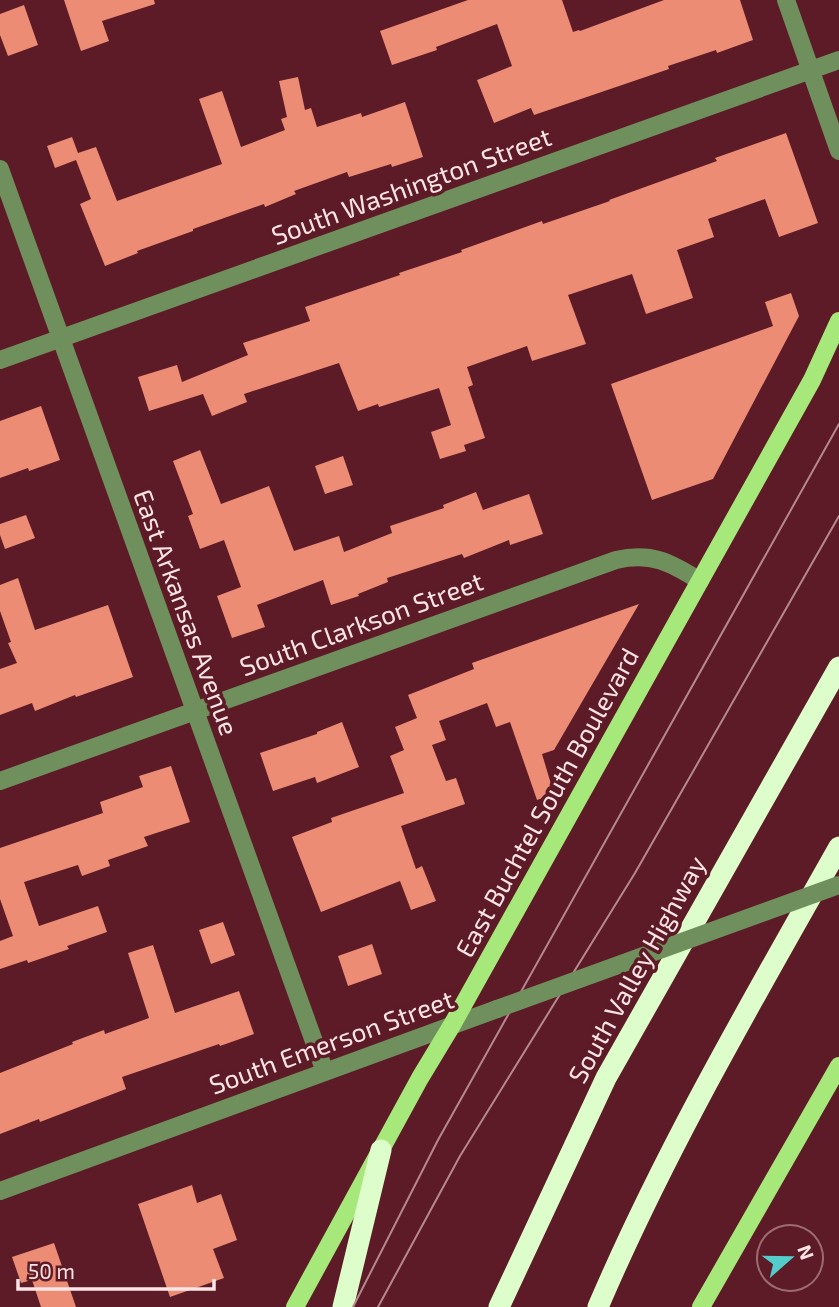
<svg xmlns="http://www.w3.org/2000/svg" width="839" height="1307" viewBox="0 0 839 1307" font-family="'Exo 2',sans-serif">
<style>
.building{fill:#ec8c75}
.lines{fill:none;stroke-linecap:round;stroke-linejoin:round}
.minor{stroke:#6f8f5c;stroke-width:18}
.major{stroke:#a7e87b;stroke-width:18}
.highway{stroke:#ddfdcb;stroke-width:21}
.tram{stroke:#b5898f;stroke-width:2}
.minor-bridge{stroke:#6f8f5c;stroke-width:18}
.labels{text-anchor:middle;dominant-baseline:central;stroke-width:7;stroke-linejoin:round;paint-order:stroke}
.street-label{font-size:26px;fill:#ffe5e6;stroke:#5c1b26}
</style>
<rect width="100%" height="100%" fill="#5c1b26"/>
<!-- building -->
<path class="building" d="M64,0H154L155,4L102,21L109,41L81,51Z
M468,0H562L573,32L579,30L580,31L664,0H740L753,40L717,53L716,50L668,66L669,69L534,115L531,108L494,123L477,80L512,66L497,24L436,47L437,50L392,65L380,31Z
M24,5L38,45L8,56L0,35V14Z
M298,77L305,110L311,108L317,127L361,113L362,117L405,102L423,157L392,167L391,164L349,177L347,172L294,191L296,194L265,207L264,204L193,229V231L137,251L138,253L105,266L80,204L91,199L76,160L55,168L47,146L72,137L78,153L96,147L117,201L222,164L199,99L222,91L241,147L285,130L281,119L287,117L279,81Z
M786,133L818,223L779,237L765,199L708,219L714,237L677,250L693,298L646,314L632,274L568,295L586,344L532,361L527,346L467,367L473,385L468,387L485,438L464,445L466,451L440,459L431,432L451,425L439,388L379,407L378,404L358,411L339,363L244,394L247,402L212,416L203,394L149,411L138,377L177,365L182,382L248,355L243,343L310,321L305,307L400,275L399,273L462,252L461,250L542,221L543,224L610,201L609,200L717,161L715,158Z
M791,293L799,316L713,479L652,500L611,384L773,326L765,302Z
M41,406L60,460L29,471L28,468L0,478V421Z
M200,450L221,504L269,486L294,551L339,536L344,552L392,533L390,526L444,508L443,505L476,492L483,510L529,494L543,534L510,545L509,540L464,558L462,554L387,578L388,582L358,594L359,596L331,605L323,580L257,605L265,627L232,638L217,596L241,587L224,540L200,549L188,516L193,514L173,461Z
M343,456L353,485L325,494L315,466Z
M26,515L35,538L5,549L0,535V524Z
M18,578L35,630L108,605L133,677L76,697L75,695L35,711L32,703L0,715V669L17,663L8,643L11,642L0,611V585Z
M639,604L554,750L542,754L554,794L537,800L510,722L496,727L487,703L439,721L446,740L432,745L446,781L456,778L465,804L401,826L416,869L422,866L436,901L411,910L400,881L321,912L292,837L332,822L331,818L404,793L390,756L404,750L395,727L417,718L408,695L474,669L472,663Z
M342,722L359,767L317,783L315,777L273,791L260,753L317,734V732Z
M171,766L190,822L144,837L148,846L108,860L110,866L82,876L78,865L24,882L39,926L98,906L107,932L67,946L69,949L28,963L27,960L0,969V941L13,936L0,899V848L103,813L100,802L143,787L139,776Z
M223,922L235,955L211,964L199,930Z
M372,944L382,974L348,986L338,956Z
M153,945L175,1013L239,991L254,1034L220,1046L219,1044L122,1077L126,1089L40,1122L39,1119L0,1134V1073L73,1044L72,1042L104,1030L105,1034L149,1018L128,953Z
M192,1185L197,1203L221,1194L237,1240L213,1249L224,1278L170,1297L138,1204Z
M54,1243L76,1307H41L32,1280L21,1283L12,1257Z"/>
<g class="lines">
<!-- minor -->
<path class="minor" d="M786,0L839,151
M0,169L325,1072
M0,360L839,60
M0,781L616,560C651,552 670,562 700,581
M0,1191L497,1009"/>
<!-- major -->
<path class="major" d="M295,1307L420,1078L452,1025L812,380L839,321
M701,1307L839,1066"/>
<!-- highway -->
<path class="highway" d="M343,1307L381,1150
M499,1307L606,1078L839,667
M598,1307C666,1148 754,998 839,847"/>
<!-- tram -->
<path class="tram" d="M353,1307L438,1140L839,424
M378,1307L460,1156L635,873L839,516"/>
<!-- minor-bridge -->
<path class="minor-bridge" d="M497,1009L839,885"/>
</g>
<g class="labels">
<!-- street labels -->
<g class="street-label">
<text transform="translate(411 185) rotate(-20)">South Washington Street</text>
<text transform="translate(187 612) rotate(70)">East Arkansas Avenue</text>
<text transform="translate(361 623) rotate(-20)">South Clarkson Street</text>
<text transform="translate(546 802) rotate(-61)">East Buchtel South Boulevard</text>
<text transform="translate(636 969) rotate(-61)">South Valley Highway</text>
<text transform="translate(331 1041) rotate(-20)">South Emerson Street</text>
</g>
</g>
<!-- north arrow -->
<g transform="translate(790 1258) rotate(70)"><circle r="33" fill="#5c1b26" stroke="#9d6c73" stroke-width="2"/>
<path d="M0-5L12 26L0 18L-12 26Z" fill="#52cdcc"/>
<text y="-10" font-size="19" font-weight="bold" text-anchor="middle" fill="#ffe5e6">N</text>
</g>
<!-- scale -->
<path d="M18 1279v10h196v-10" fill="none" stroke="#ffe5e6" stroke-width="3.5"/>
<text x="28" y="1279" font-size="21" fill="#ffe5e6" stroke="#5c1b26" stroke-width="5" paint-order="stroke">50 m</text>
</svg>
